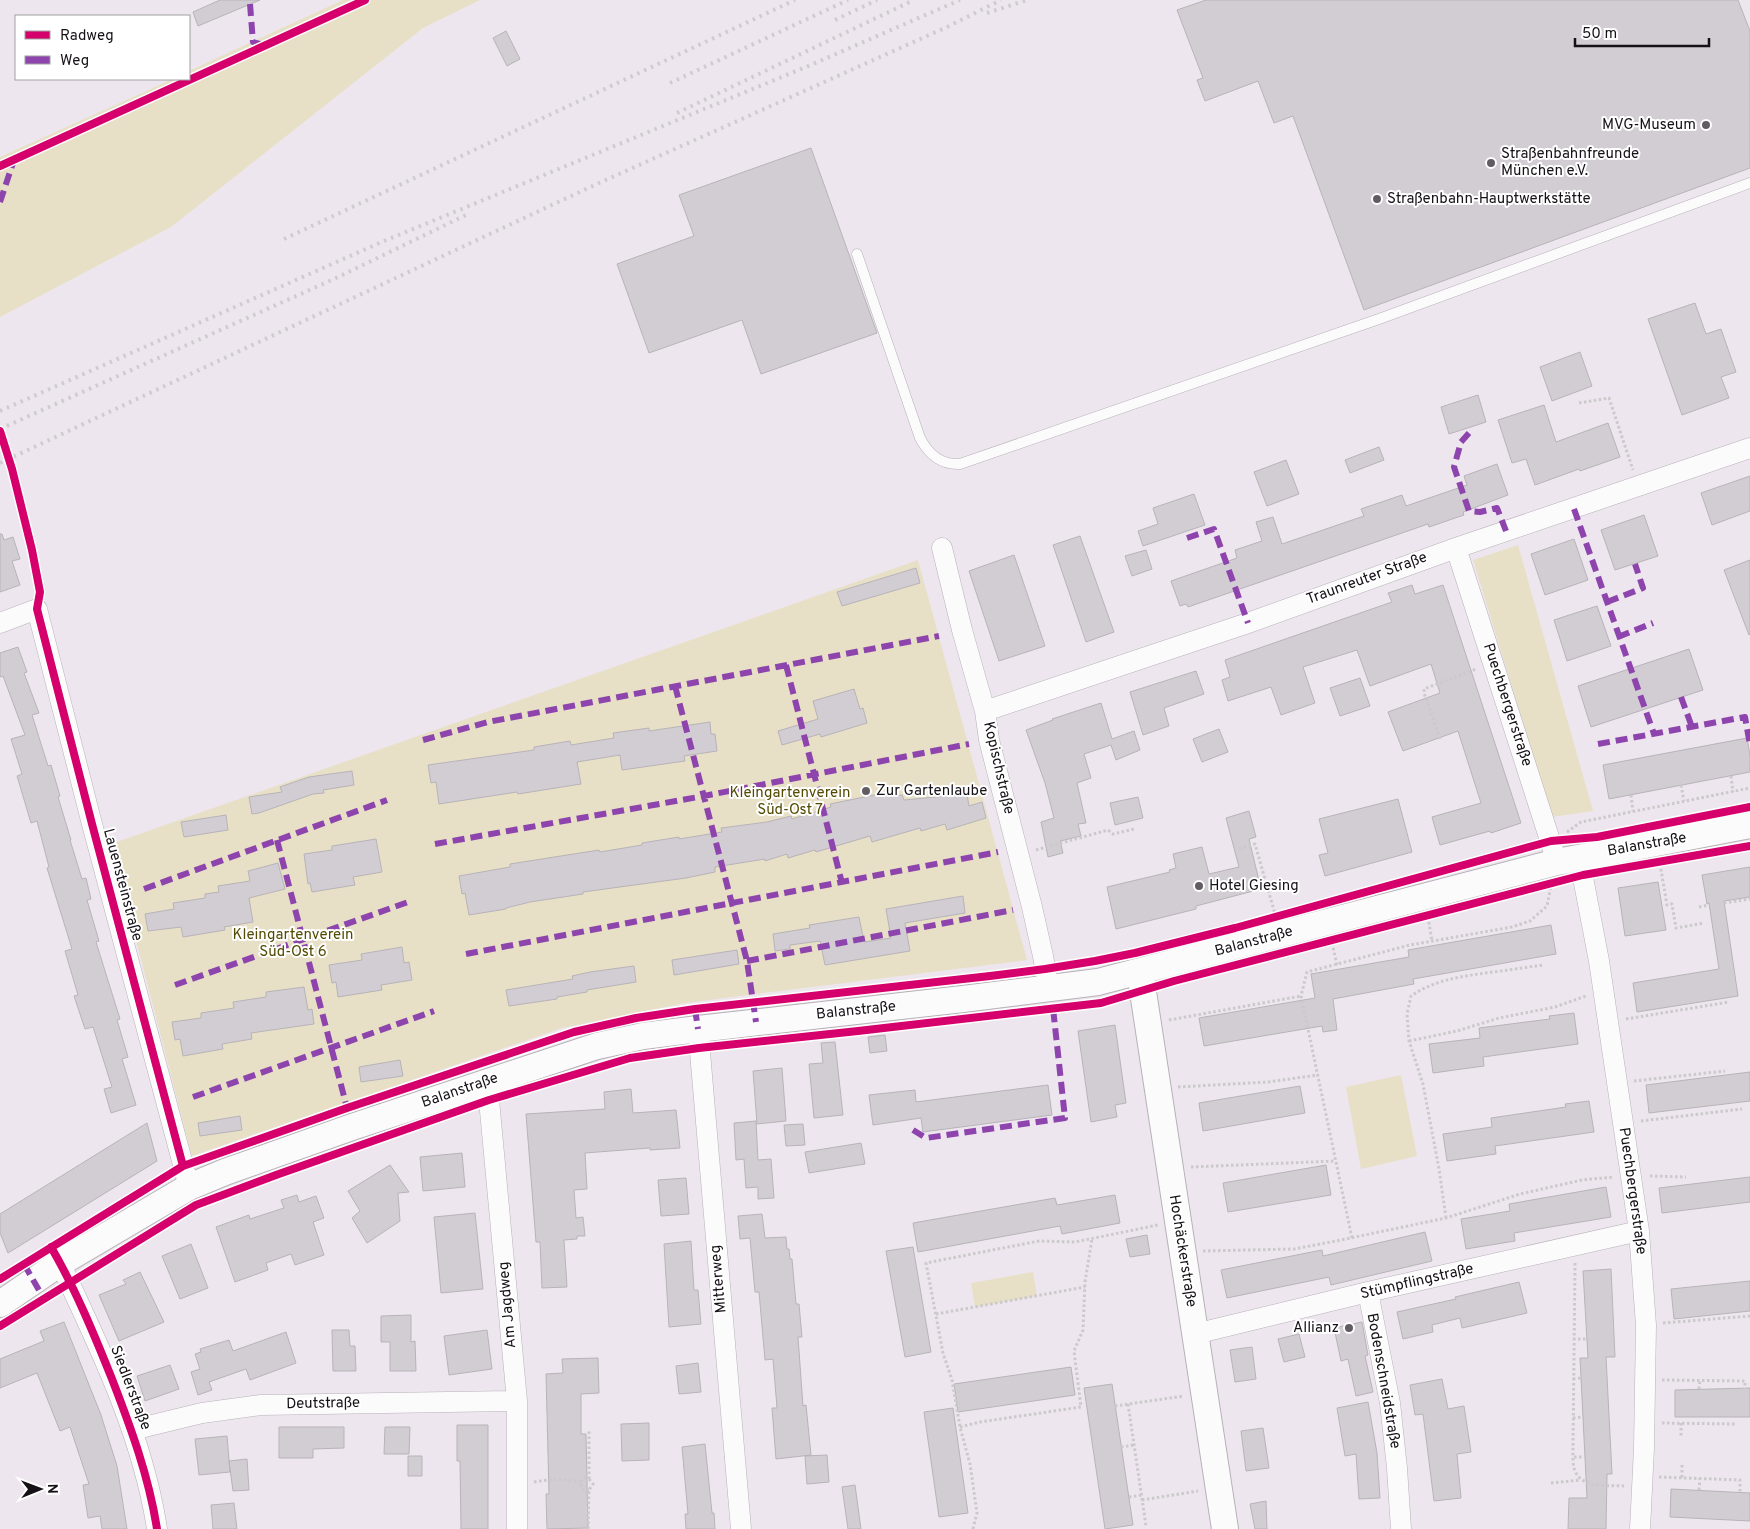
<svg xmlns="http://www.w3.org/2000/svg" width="1750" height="1529" viewBox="0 0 1750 1529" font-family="Overpass,sans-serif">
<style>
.green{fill:#e7e0c6}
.building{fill:#d2cdd3;stroke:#b8b3b9}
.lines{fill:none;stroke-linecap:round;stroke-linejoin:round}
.service-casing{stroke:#b7b1b8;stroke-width:11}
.minor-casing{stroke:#b7b1b8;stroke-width:21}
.tertiary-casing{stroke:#b7b1b8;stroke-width:28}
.path{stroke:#cbc9cb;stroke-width:3;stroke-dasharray:2.5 2.5;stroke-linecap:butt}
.service{stroke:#fcfbfc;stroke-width:10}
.minor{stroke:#fcfbfc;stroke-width:20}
.tertiary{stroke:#fcfbfc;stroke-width:26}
.rail{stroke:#cecccf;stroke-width:4;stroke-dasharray:2.5 5;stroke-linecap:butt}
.path-bridge{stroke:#cbc9cb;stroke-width:3;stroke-dasharray:2.5 2.5;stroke-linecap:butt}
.quiet{stroke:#8e44ad;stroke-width:6;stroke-dasharray:12 6;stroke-linecap:butt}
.cycleway-casing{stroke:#fff;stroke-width:11}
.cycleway{stroke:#d6006c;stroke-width:8}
.poi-dot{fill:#615c62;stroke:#fff;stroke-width:2}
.labels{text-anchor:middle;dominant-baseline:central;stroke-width:4;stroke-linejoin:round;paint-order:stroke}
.poi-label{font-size:15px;fill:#151116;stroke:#fff;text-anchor:start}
.street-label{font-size:15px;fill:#151116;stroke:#fff}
.park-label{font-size:15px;fill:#524a00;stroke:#fff}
</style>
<rect width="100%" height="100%" fill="#ede6ee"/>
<!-- green -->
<path class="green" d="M343,0H480L423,28L171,227L0,317V157L173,79H189V71Z
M1518,545L1593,811L1552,817L1473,560Z
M918,560L1027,960L685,1003L562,1028L192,1156L111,844Z
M1401,1075L1417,1156L1361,1169L1346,1087Z
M1033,1272L1037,1296L975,1307L971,1283Z"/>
<!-- building -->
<path class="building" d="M220,0H260L198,26L193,12Z
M1206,0H1738L1750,31V168L1364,310L1293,116L1274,123L1258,81L1205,101L1197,80L1203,78L1177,10Z
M506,31L520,59L507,66L493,38Z
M811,148L877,333L761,374L742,320L649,353L617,264L694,236L679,195Z
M1695,303L1706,334L1721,329L1736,372L1721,377L1729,398L1682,415L1648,319Z
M1580,352L1592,386L1552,401L1540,367Z
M1478,395L1486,422L1449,434L1441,407Z
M1544,405L1556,442L1608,423L1620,457L1580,471L1579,469L1535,485L1526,459L1512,463L1498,420Z
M1379,447L1384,460L1350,473L1345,460Z
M1286,460L1299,494L1267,506L1254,472Z
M1497,464L1508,495L1463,512L1464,515L1429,527L1428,524L1188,607L1186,604L1180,606L1171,581L1237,558L1235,550L1262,541L1256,522L1273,517L1282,544L1364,516L1361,509L1402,495L1406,506L1467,485L1464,476Z
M1750,476V511L1712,525L1701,493Z
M1194,494L1205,525L1143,546L1138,531L1158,524L1153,508Z
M1644,515L1658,556L1615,570L1601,530Z
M0,534H2L4,540L13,537L20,559L12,561L20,585L0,592Z
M1080,536L1114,632L1086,642L1053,545Z
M1574,539L1588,580L1545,595L1531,554Z
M1146,550L1152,569L1132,576L1125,556Z
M1014,555L1045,646L999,661L969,571Z
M1750,560V634L1749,635L1724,570Z
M916,568L920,583L842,606L837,592Z
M1412,585L1415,594L1443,585L1521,823L1491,833L1490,831L1440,845L1432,817L1481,803L1458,731L1403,751L1388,712L1440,693L1431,664L1370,686L1357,650L1303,667L1315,703L1281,715L1271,687L1228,701L1222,680L1230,677L1225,660L1392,602L1388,593Z
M1597,606L1611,646L1567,661L1554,620Z
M18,647L27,672L24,673L39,713L32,715L48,766L51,765L60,796L58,797L71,840H70L82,879L86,878L91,899L87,900L99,941L96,942L120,1019L117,1020L128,1057L122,1059L136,1105L111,1113L104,1089L112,1087L93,1027L85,1029L74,996L78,995L65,951L72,949L47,868L49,867L37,821L31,823L17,776L22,774L11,739L25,735L3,676L0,677V653Z
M1689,649L1703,690L1591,727L1578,686Z
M1196,671L1204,694L1164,708L1169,726L1143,735L1130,692Z
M1360,678L1370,706L1340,716L1330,688Z
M854,689L860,709L863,708L867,723L821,737L820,734L782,745L778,731L818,719L813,701Z
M1101,703L1112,739L1134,731L1140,750L1116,760L1111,745L1084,754L1091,778L1077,783L1086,823L1078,824L1081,836L1060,841L1063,853L1048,857L1041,822L1054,818L1045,783L1026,730L1053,720L1052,719Z
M710,722L711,734H715L717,751L684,756L685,761L622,770L620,755L577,762L581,784L518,794L517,792L439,804L436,782L431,783L428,765L534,750V747L570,741L571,745L614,738L613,733L649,728V731Z
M1219,729L1228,752L1202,762L1193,739Z
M1747,738L1750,755V772L1609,799L1603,765Z
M352,771L354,785L323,790L324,793L313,794L259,813L252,814L249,797L282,792L280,787L309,777Z
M889,792L890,797L902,795L904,800L967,794L969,806L982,802L986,818L947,830L945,824L921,831L920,828L872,842L870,836L816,852L815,850L788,858L787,854L765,861V859L715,867V872L686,878L583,892V894L530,902L506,908V909L469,915L465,893L462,894L459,876L510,867V864L599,850L600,852L642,845V843L679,837V839L722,832L721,828L767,822L791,816L792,819L831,807L830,804Z
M1138,797L1143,818L1115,825L1110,803Z
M1398,799L1412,852L1325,876L1319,855L1328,853L1319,819Z
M1249,811L1256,837L1249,839L1261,889L1196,906V909L1116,929L1107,887L1170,872L1169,870L1176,868L1173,854L1202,847L1209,874L1239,867L1226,818Z
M226,815L228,830L184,837L181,822Z
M376,839L382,872L353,877L355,885L312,892L310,883L308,884L304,854L332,850V846Z
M278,863L285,889L249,898L253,922L224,927L225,930L183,937L181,927L148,931L145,914L174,909L173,903L205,898V894L219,892L218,886L250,881L248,871Z
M1750,867V897L1724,901L1738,996L1637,1012L1633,983L1719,969L1709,903L1707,904L1702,875Z
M1658,882L1666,930L1625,936L1618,888Z
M963,896L965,913L905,923L910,951L825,965L820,941L790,945V949L775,951L773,934L810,928L809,925L859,917L864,942L891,938L886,909Z
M1551,925L1556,954L1413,979L1414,984L1333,999L1337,1030L1323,1032L1322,1026L1204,1046L1199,1018L1315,998L1311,974L1409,957L1408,950Z
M402,947L404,963L409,962L412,980L381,985L382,990L338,997L336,982L332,983L329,965L362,960L361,954Z
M737,950L739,964L674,975L672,960Z
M634,966L636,982L587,990V992L557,997V999L509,1006L506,990L573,979L572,976L590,972Z
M304,987L308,1010L312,1009L314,1024L251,1033L252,1039L222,1044L223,1049L183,1056L180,1039L175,1040L172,1022L201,1018V1013L234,1008L233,1002L266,997V992Z
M1574,1013L1578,1044L1483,1057L1484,1066L1433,1073L1429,1044L1480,1038L1479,1028L1550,1019L1549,1016Z
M1115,1025L1126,1103L1115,1105L1117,1117L1091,1122L1078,1031Z
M885,1035L887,1051L870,1053L868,1037Z
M835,1042L843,1115L814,1118L809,1064L823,1063L821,1043Z
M400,1060L403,1076L361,1082L359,1067Z
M782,1068L786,1121L757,1124L753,1071Z
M1750,1072V1101L1649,1113L1646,1085Z
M1048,1085L1052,1115L923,1132L921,1118L873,1125L869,1095L915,1090L916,1102Z
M1300,1086L1305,1113L1203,1131L1199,1103Z
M631,1089L633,1113L676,1110L680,1148L650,1150V1148L585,1153L587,1189L574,1190L576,1218L583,1217L585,1236H577V1239L564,1240L567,1287L542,1288L540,1242H536L526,1114L605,1109L604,1092Z
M1589,1101L1594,1132L1495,1146L1496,1154L1447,1161L1443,1134L1492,1127L1491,1118L1566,1107L1565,1104Z
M240,1116L242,1130L200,1136L198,1123Z
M756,1121L758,1160L771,1159L774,1198L758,1199V1187L746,1188L744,1159L736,1160L734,1123Z
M147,1123L157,1161L8,1253L0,1233V1214Z
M803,1124L805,1145L786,1146L784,1125Z
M861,1143L865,1164L809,1173L805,1152Z
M462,1153L465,1187L423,1191L420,1157Z
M390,1165L409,1192L398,1193L400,1221L367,1243L352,1218L360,1211L348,1191Z
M1326,1165L1331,1195L1228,1212L1223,1183Z
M1750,1177V1202L1662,1213L1659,1188Z
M686,1178L689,1214L661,1216L658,1180Z
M1606,1187L1611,1217L1514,1233L1515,1241L1466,1249L1461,1219L1510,1211L1509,1204Z
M297,1195L299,1202L316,1196L324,1218L313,1222L324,1255L295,1265L291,1254L266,1263L268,1270L235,1282L216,1227L249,1215L250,1219L284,1208L281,1200Z
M1115,1195L1120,1223L1062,1234L1060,1226L918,1252L913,1223L1055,1198L1057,1205Z
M475,1213L483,1289L441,1293L434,1217Z
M762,1214L765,1238L786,1237L787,1249H789L790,1259H792L796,1304H799L802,1337H798L803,1406L806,1405L811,1455L776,1459L772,1408H777L773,1359L765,1360L759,1292H755L750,1238L740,1239L738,1216Z
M1425,1232L1432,1261L1331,1285L1329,1277L1227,1298L1221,1270L1322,1250L1323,1256Z
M1147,1235L1150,1254L1130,1257L1126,1239Z
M691,1241L694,1290H698L701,1324L669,1327L664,1244Z
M191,1244L208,1288L180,1299L162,1256Z
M913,1247L931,1352L905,1357L886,1251Z
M1611,1269L1615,1357H1606L1612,1474H1607L1606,1529H1568L1569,1498H1587L1580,1358H1588L1583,1271Z
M140,1272L164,1322L119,1341L99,1295L126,1284L123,1280Z
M1750,1281V1311L1674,1319L1671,1289Z
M1519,1282L1527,1313L1462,1328L1460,1318L1432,1325L1433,1332L1403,1339L1397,1312L1456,1299L1455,1297Z
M411,1315V1342L415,1341L416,1371H390V1342H381V1316Z
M64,1322L101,1415L117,1466L127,1529H102L100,1516L88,1518L83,1485L89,1484L70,1427L60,1431L37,1373L0,1388V1359L44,1341L40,1331Z
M1362,1322L1368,1355L1365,1356L1373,1392L1356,1396L1348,1359L1341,1361L1334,1328Z
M332,1330H349L350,1346H355L356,1371H333Z
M487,1330L492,1369L449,1375L444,1336Z
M286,1332L296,1363L250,1380L246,1369L209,1382L212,1390L198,1395L191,1372L200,1369L195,1354L201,1352L200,1349L229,1340L233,1351Z
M1299,1334L1305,1357L1284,1362L1278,1339Z
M1252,1347L1256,1379L1235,1382L1230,1350Z
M598,1358L599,1393L581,1394V1434H586L588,1528L547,1529L546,1494H549L546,1374L563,1373L562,1359Z
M698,1363L701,1392L679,1394L676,1366Z
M170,1365L179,1389L145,1401L137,1376Z
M1071,1367L1075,1395L958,1412L954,1384Z
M1442,1379L1448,1409L1464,1406L1471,1452L1457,1454L1461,1498L1434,1501L1423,1414L1415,1415L1410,1385Z
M1112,1384L1133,1525L1105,1529L1084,1388Z
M1750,1388V1417H1675V1390Z
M1368,1402L1377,1453L1380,1498L1359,1499L1356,1454L1345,1456L1337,1408Z
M953,1408L968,1513L939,1517L924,1412Z
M649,1423V1460L622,1461L621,1424Z
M457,1425H488V1529H461L460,1461H457Z
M279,1427H344V1448L313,1449V1458H279Z
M385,1427H410L409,1454H384Z
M1263,1428L1269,1468L1246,1471L1241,1431Z
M227,1436L230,1472L199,1475L195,1439Z
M705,1444L712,1513H714L715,1529H686L685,1514H688L682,1447Z
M827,1455L829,1482L807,1484L805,1456Z
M408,1456H422V1476H408Z
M247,1459L249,1490L233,1491L229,1461Z
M855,1485L861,1529H848L842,1487Z
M1671,1489L1750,1493V1521L1670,1517Z
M1266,1501L1267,1529H1255L1250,1504Z
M234,1503L237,1529H213L211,1505Z"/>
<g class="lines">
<defs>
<path id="service" d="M857,254L920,438C929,455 941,465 960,464L1379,319L1750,183"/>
<path id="minor" d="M942,548L962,630L985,711L989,740L1032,907L1043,956L1049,989
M1456,548L1557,862
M0,623L37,609L92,824L189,1187
M985,711L1248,623L1456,548L1750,448
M1579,857L1599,961L1639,1231L1646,1325L1644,1448L1640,1529
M698,1029L741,1529
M484,1082L489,1100L517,1401V1529
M60,1263C100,1348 143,1436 157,1529
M1368,1292L1390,1403L1397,1468L1401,1529
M1195,1334L1368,1292L1639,1231
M132,1430L202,1413L261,1405L517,1401"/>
<path id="tertiary" d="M1140,972L1225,1529
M0,1304L60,1263L189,1187L225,1172L352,1127L597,1046L643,1036L698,1029L963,999L1098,982L1557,862L1750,825"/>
</defs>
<!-- service casing -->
<use href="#service" class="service-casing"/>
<!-- minor casing -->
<use href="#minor" class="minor-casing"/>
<!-- tertiary casing -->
<use href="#tertiary" class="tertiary-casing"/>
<!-- path -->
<path class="path" d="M1579,403L1609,398L1633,470
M12,469L40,591
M1440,739L1424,693V689L1476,669
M1731,776L1733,792
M1681,785L1684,801
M1631,795L1633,811
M1567,832L1581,822L1750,788
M1239,849L1255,844L1275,914
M1036,850L1108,830L1113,834L1134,829
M1660,864L1667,905L1672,904L1676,928L1704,923
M1724,903L1750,899
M1699,907L1709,905
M1428,917L1432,941
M1332,943L1337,965
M1626,1019L1729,1002
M1169,1020L1301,996
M1409,1041L1457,1031L1499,1018L1555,1007L1586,996
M1634,1081L1725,1071
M1178,1087L1268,1082L1318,1075
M1641,1121L1742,1109
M1191,1167L1335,1161
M1650,1176L1686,1177
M1446,1218L1439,1169L1423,1084L1409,1041L1407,1014L1411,996C1436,979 1464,976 1493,972C1510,970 1527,967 1544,965
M1352,1238L1301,996L1307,972L1410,945L1512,927L1530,921L1547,906L1551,886
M1203,1251L1294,1249L1336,1241L1446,1218L1520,1194L1582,1180L1614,1177
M1575,1263L1573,1447C1573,1454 1572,1464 1575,1471C1583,1489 1608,1485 1625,1486
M936,1314L1085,1287
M1663,1323L1750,1316
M1573,1339H1587
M1573,1379L1581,1378
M1662,1380L1745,1381V1389
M1699,1389L1700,1380
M1128,1404L1146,1526
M1115,1406L1184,1396
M1573,1418L1583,1417
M1662,1423L1736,1424
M1681,1423V1436
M960,1427L980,1422L1081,1407L1074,1351L1083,1330L1085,1282L1092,1239
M1121,1447L1134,1445
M1574,1457H1585
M1682,1465V1478
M1659,1477L1740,1480V1492
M589,1479V1430
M534,1482C551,1479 564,1479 581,1482
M1551,1483L1581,1480
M1699,1490L1700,1478
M1129,1497L1142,1495
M1142,1500L1198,1491
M588,1529L589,1490L593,1484L589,1479L585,1478L581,1481V1486L583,1490H589
M973,1529L977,1513L970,1464L960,1427L952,1380L943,1353L926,1263L1039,1241L1075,1242L1158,1225"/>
<!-- service -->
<use href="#service" class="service"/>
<!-- minor -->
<use href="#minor" class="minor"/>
<!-- tertiary -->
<use href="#tertiary" class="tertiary"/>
<!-- rail -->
<path class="rail" d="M987,13L1027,0
M835,20L877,0
M670,83L848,0
M677,113L914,0
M284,239L795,0
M0,411L384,241L806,67L960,0
M0,429L334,279L466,215
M0,463L599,183L947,27L1001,0"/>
<!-- path-bridge -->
<path class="path-bridge" d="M0,431L12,469"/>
<!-- quiet -->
<path class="quiet" d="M250,4L253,42L264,45
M0,202L14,160
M1469,433L1461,442L1454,467L1469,511L1480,512L1497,508L1506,531
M1574,509L1654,734
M1187,538L1214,529L1248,623
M1607,602L1643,588L1635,564
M1618,637L1653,623
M786,665L842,883
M675,686L747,961L756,1022
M1681,697L1692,727
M423,740L488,722L939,636
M1598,744L1745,717L1750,745
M277,840L346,1104
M435,844L704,796L969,744
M144,889L387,800
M466,954L998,852
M747,961L1013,910
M175,985L411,901
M695,1009L698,1029
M193,1097L434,1011
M913,1130L926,1138L1065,1118L1053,1008
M24,1264L44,1299"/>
<defs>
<path id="cycleway" d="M0,166L365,0
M0,431L12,469L32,550L40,592L37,609L92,824L183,1166
M51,1247C75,1288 94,1334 112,1379C131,1428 149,1477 157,1529
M0,1279L183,1166L347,1108L574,1032L636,1018L695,1009L990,976L1045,969L1095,961L1135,953L1235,928L1551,841L1597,837L1750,807
M0,1326L196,1205L276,1175L489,1100L630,1058L699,1048L858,1031L1101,1003L1174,981L1583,875L1750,846"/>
</defs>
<!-- cycleway casing -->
<use href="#cycleway" class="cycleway-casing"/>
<!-- cycleway -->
<use href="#cycleway" class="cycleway"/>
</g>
<!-- markers -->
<g class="poi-dot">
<circle cx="1706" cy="125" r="5"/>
<circle cx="1491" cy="163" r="5"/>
<circle cx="1377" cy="199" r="5"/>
<circle cx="866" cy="791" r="5"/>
<circle cx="1199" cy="886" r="5"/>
<circle cx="1349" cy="1328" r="5"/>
</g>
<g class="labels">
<!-- poi labels -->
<g class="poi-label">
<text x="1696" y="125" text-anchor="end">MVG-Museum</text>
<text x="1501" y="154">Straßenbahnfreunde<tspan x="1501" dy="17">München e.V.</tspan></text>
<text x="1387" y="199">Straßenbahn-Hauptwerkstätte</text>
<text x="876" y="791">Zur Gartenlaube</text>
<text x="1209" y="886">Hotel Giesing</text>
<text x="1339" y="1328" text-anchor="end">Allianz</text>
</g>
<!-- street labels -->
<g class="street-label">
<text transform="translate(1367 579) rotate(-20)">Traunreuter Straße</text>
<text transform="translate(1507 705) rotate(72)">Puechbergerstraße</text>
<text transform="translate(998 768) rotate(77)">Kopischstraße</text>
<text transform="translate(1647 845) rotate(-10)">Balanstraße</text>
<text transform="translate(122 885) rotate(75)">Lauensteinstraße</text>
<text transform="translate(1254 942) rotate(-15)">Balanstraße</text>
<text transform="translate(856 1011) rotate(-6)">Balanstraße</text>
<text transform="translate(460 1091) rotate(-19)">Balanstraße</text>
<text transform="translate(1632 1191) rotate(82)">Puechbergerstraße</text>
<text transform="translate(1182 1251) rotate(81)">Hochäckerstraße</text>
<text transform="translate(719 1279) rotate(-95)">Mitterweg</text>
<text transform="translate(1417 1282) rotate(-13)">Stümpflingstraße</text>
<text transform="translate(508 1305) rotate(-95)">Am Jagdweg</text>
<text transform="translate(1383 1381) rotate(80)">Bodenschneidstraße</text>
<text transform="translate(130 1388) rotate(69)">Siedlerstraße</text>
<text transform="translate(323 1404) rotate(-1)">Deutstraße</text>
</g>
<!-- park labels -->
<g class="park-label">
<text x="790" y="793">Kleingartenverein<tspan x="790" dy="17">Süd-Ost 7</tspan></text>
<text x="293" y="935">Kleingartenverein<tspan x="293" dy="17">Süd-Ost 6</tspan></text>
</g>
</g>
<!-- legend -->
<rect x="15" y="15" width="175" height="65" fill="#ffffff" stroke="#a1a0a2"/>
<rect x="25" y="31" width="25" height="8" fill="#d6006c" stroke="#a1a0a2"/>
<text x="60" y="40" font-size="15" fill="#151116">Radweg</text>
<rect x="25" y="56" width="25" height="8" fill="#8e44ad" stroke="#a1a0a2"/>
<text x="60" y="65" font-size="15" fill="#151116">Weg</text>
<!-- north arrow -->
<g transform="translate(40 1489) rotate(89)" stroke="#ffffff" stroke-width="4" paint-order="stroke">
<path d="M0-4L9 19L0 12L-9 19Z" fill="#151116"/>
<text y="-8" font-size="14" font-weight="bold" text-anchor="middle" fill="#151116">N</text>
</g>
<!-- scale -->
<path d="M1575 38v8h134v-8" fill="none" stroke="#151116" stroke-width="2.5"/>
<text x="1582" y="38" font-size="15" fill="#151116" stroke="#ffffff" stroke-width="4" paint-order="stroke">50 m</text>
</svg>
